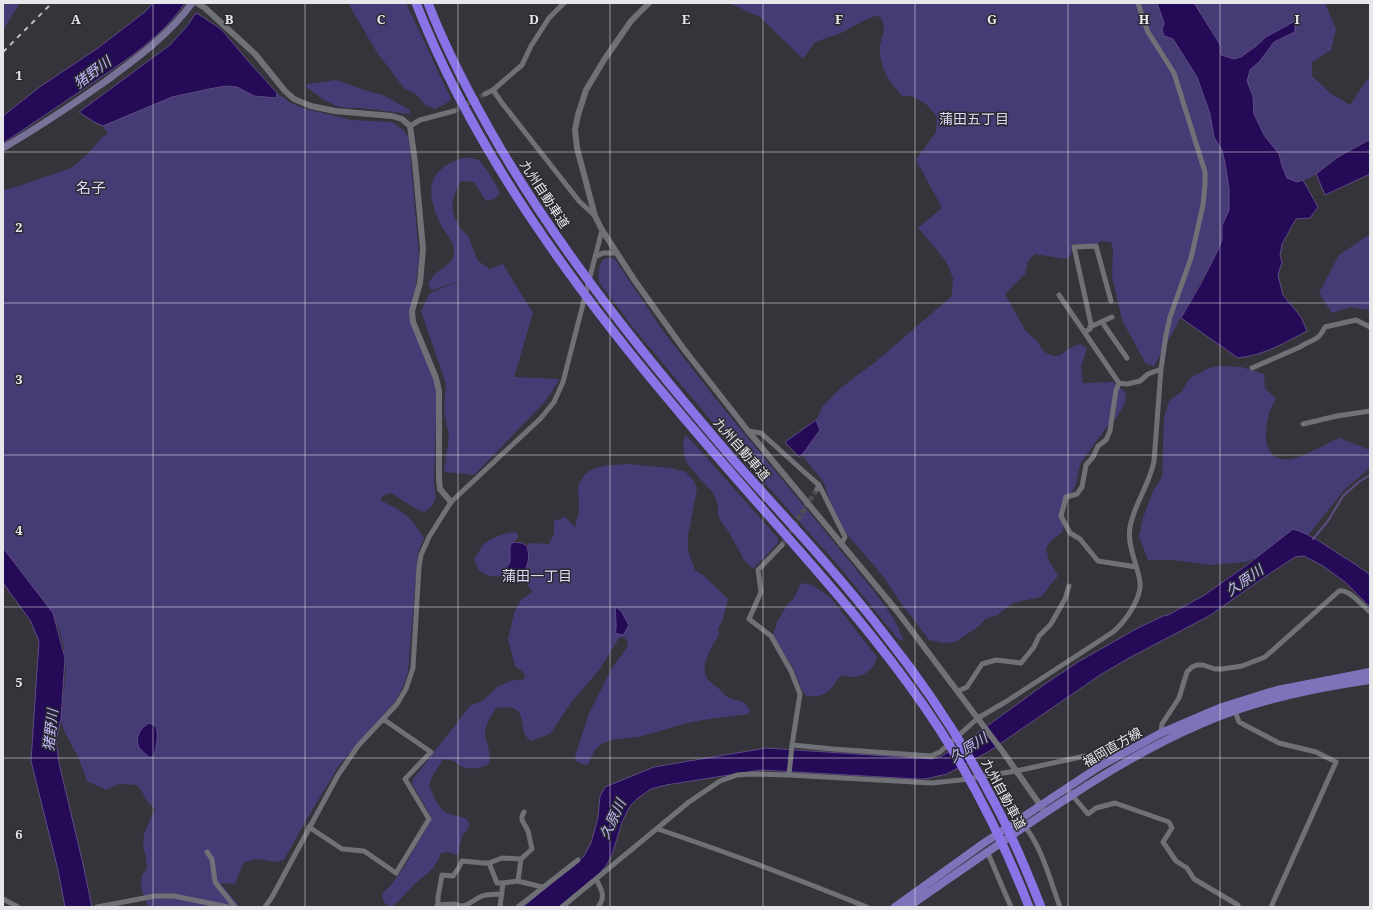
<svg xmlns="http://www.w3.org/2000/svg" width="1373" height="910" viewBox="0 0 1373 910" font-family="'Noto Serif','Noto Sans JP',serif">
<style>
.green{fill:#463c75}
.water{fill:#250a58;stroke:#5f4c84}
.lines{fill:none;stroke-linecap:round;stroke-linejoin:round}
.stream{stroke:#5f4c84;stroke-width:2}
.minor-tunnel{stroke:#4f4f55;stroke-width:5;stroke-dasharray:5 2.5;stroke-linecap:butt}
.minor{stroke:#707077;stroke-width:5}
.tertiary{stroke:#707077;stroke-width:6}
.secondary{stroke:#787198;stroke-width:7}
.primary{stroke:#7f72ba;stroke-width:8}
.motorway{stroke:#8973e6;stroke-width:9}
.rail{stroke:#bcbcc0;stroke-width:2;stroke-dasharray:5 5;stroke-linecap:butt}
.grid{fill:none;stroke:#e7e7eb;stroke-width:1;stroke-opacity:0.55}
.labels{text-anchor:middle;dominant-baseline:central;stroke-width:3;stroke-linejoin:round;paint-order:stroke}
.street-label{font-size:13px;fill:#e7e7eb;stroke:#2a2a30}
.water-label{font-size:14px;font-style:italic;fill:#c1b9fc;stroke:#2a2a30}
.neighbourhood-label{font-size:14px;fill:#dcdaf7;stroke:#2a2a30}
.quarter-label{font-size:15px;fill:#dcdaf7;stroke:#2a2a30}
.grid-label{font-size:13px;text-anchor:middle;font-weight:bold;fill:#e7e7eb;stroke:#2a2a30;stroke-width:3;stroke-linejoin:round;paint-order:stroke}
</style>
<rect width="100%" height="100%" fill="#34343a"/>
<!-- green -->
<path class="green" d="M3,3H20L3,30Z
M348,3H406L451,99L447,103L435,109L426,105L417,95L404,88L376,51Z
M729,3H1157L1164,24L1162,30L1173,39L1197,77L1210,114L1214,137L1222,150L1225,163L1229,189V210L1222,226V240L1216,254L1154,366L1146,364L1122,320L1112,276L1113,249L1111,242L1100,241L1098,244H1072L1071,255L1065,259L1035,254L1028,261L1025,274L1005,294L1025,330L1037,341L1043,351L1052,356H1059L1070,348L1080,344L1087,348L1081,367L1083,383L1113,382L1126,393L1125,403L1117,417L1106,428L1080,464L1076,484L1067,501L1063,514V531L1050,542L1046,548L1049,561L1058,576L1041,597L1013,603L996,616L987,618L975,629L955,642L943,643L929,640L901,603L883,576L838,524L823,481L802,455L820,430L816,420L823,406L839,389L874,363L952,296L953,278L946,261L918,228L942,208L916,160L936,132L937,117L926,104L912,96H902C891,84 881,70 880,53C878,38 891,29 878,15L865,20L841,33L815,42L803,59L760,17Z
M1194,3H1325L1336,29L1331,50L1312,62V76L1330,93L1350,105L1368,78H1370V141H1366L1338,157L1310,178L1297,182L1287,178L1282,166L1279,154L1264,135L1254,114L1253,96L1247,81L1250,70L1260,61L1274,42L1295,32L1266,37L1256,46L1241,57L1234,59L1221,55L1215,36Z
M336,80L370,92L383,95L410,110V114L361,108H349L336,106L323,99L306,87L308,84Z
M226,86L237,87L254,96L276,98L277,93L291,103L303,108L351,120L391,122L398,126L405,132L409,139L419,257L415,290L411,302V318L436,382L439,396L436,415L434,482L436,497L432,506L424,512C412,508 402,499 391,493L383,495L381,501C402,510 412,518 424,538L418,552L408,672L403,687L394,703L340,764L305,822L284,860L275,862L258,859L244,862L235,884L220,883L240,907H148L141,887L142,875L147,869L146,858L143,846L144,834L155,809L145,799L143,793L137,785L119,784L106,790L87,781L78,757L65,733L61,721L66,668L64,648L60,632L53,613L3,548V190L19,186L71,168L87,155L102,137L108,134L103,126L172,97Z
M466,157L479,160L488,172L500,192L495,199L486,201L474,182L461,181L455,192L452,205L455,219L461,229L468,236L478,261L490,269L503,264L533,313L514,377L560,379L544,403L474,475L444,472L449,437L444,410L446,384L421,311L430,293L464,279L433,290L428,286C429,283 430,280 432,278C440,266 454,267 454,250C454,241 447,236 443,229C425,194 424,169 466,157Z
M1370,234V310L1350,307L1332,313L1319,293L1339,255Z
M605,258H614L663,331L715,398L874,591L894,619L904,641L898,639L837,564L752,469L634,329L599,282C598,273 598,265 605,258Z
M1220,366L1241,367L1264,374L1265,388L1276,399C1274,403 1271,407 1270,410C1264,429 1261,463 1290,459C1304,457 1326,444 1339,438L1370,450V468L1344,490L1309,534L1299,540L1264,555L1246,562L1210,565L1173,560H1148L1139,536L1143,518L1153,491L1162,477L1164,418L1169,401L1181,392L1189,379L1209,368Z
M685,435L698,448L778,538V543L753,569L744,560L729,532L720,520L718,513V506L714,494L701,480L686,462L683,446Z
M628,464L670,468L686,472L693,480L697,488L688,536V551L695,570L704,576L728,599L722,622L718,628L719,634C713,646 698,666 708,680C711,683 714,685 718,688C722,691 725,696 729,698C733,700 738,700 741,701C745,703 748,707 750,710L748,714C730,717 711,718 693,722C676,725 660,732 642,736C629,739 609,737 598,747C592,751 592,760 587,765L581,764L575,760L576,754L589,713L612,668L628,646L627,640L623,637L619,638L600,669L570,704L550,734L531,741C514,730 534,702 496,708C492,715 487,722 485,731C484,743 494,754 488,765C481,768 471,770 463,767C454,763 454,759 443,760L433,775L429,785C433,794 437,806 445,812C451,817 469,815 469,824C470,830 463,832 462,837C460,843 460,849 458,855L446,852L441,853C434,873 422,875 409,890C403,896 399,902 391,907C384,904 383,901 382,894L391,885L404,867L431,820V816L412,784L413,779L470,706L484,700L497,687L510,681L525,679L524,673L515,666L508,639L514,613L521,600L532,592L522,575C529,564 530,558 527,546L529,543L549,544L554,534V521L565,517L575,527C577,520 579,512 579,505C580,500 578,495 578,490C581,465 608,465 628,464Z
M516,532L518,535V538L510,545V562L506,569V573C499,579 487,577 480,571C477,568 476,563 474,559C477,555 480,549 483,545C492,537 505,533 516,532Z
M804,583L812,585L829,596L877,657C875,668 864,677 852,677C848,677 844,674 840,677C837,679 835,683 834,685C826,696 819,697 806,696L803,692L794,670L773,635L777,622L788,604L794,598L800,585Z"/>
<!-- water -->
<path class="water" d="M153,3H185C161,39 120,64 85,88C58,106 31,125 3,143V116L41,86L98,48L146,11Z
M1157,3H1194L1221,46V55L1234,59L1241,57L1256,46L1266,37L1295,21V32L1274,42L1260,61L1250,70L1247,81L1253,96L1254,114L1264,135L1279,154L1282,166L1287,178L1297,182L1303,180L1318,207L1310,218L1296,219L1282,244L1280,256L1282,262L1278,275L1283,295L1301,317L1307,331C1284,343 1265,355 1238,358L1181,318L1200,285L1216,254L1222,240V226L1229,210V189L1225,163L1222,150L1214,137L1210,114L1197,77L1173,39L1164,36L1162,30L1164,23Z
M195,14H198L221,29L248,61L277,93L276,98L254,96L237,87L226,86L209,89L172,97L103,126L94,122L79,112L170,45L188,25Z
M1367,141H1370V172L1368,175L1325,195L1316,174L1338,157Z
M816,420L820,430L802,455L799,457L785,442Z
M1293,529C1311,534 1326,546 1342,556C1352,562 1361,568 1370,575V607L1345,582L1323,566L1304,556L1295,557L1266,576L1209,616L1129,658L1100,675L988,752L947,774L925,779H917L761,770L666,785L651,789L637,799L630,806L622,822L612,855L606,866L599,874L559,907H523L584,856L591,843L598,818L600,796L605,787L654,767L766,748L932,759L942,756L972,737L1045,684L1078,662L1136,629L1163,616L1168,615L1203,596L1247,565Z
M514,542L522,543L527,546C530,558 529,564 522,575L506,573V569L510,562V545Z
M3,548L53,613L65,658L61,719L56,740L59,763L83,864L92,907H65L58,870L31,761L39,641L30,620L3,583Z
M616,607L621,611L629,625L624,634L622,635L615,633C618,624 614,614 616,607Z
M150,723C153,725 154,725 156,727C159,732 156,753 153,757H149C146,754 139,749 138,745C135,736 142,726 150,723Z"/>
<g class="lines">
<!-- stream -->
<path class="stream" d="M1313,539L1328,521L1343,496L1360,481L1370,475"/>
<!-- minor-tunnel -->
<path class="minor-tunnel" d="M454,111L485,94
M782,545L817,489"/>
<!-- minor -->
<path class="minor" d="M493,90L502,103L579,201L595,216
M485,94L493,90L522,65L531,46L549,18L564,3
M410,126L420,120L454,111
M595,257L603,253H617
M1059,295L1119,383L1127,384L1140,381L1148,374L1161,369
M1102,322L1127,358
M1090,327L1112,317
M1084,332L1090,329L1091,324L1074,247L1096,246L1111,301
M1252,368L1300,347C1313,338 1317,343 1325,327L1356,320L1370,327
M1119,383L1116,390L1110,431L1106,440L1098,446L1093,457L1086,465L1082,487L1077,494L1066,497L1061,516L1070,533L1080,539L1098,561L1136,567
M1303,424L1337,416L1370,411
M748,431L761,433L812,479L819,485L817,489
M819,485L845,537L841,545
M782,545L758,570L761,592L749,619L771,636L791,671L800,694L792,745L789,775
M958,691L967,687L982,664L996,660L1021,663L1034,647L1039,636L1051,624L1065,599L1069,586
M1235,711L1239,722L1279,743L1316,752L1336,762L1271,907
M1161,733L1162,724L1179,698L1187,672L1192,667L1197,665H1203L1215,669H1222L1242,666L1265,657L1339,591C1349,589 1362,605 1370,612
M792,745L833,749L931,756L940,752L978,718L1007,701L1113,632C1125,622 1142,598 1140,582C1137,563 1127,546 1130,527C1134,504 1150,484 1154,461L1161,369L1166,335L1170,317L1191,258L1203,205L1205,184V172L1174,73L1148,32L1143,19L1138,3
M1067,789L1088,814L1096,808L1115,803L1169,822L1172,828L1163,842L1176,861L1187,868L1194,879L1238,905L1237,907
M1024,826C1041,844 1051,883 1060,907
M309,827L342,849L364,851L396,873L429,819L405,779L431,752L383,719
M658,829C729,853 798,879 867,907
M987,851L1011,907
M207,852L212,859L215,882L235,907
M521,859L532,849L528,831L522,820V816L524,812
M489,863L502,858L521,859L518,881
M596,879C602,890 606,897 598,907
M503,883L518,881L542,887
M3,899L18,907
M437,905L455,904C466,910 472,900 482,896C488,894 495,894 502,894
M97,907L155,896H174L228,907
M265,907L272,897L338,775L358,746L397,704L406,689L413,668L419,567L421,555L429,537L451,502L541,418L554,402L563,382L602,230
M438,907V897L442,875L453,876L458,869L462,861L483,863H489L497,883H503L500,907
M518,907L578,860
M562,907L689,802L720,781L737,775L751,774L789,775L932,783L960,780L1016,771L1085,756L1097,762L1100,766"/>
<!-- tertiary -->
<path class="tertiary" d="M197,3L205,8L255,54L285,91L294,99L311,106L335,111L392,116L402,119L410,126L415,162L423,249L420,283L412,311L413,322L436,378L439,391V479L440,489L451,502
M649,3L631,21L604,60L586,90L578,115L575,130L577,148L595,216L602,230L635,281L683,348L748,431L897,611L1003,752L1045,812"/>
<!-- secondary -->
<path class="secondary" d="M3,148C39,127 72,105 106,81C137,58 169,35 192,3"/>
<!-- primary -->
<path class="primary" d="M895,907L984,843L1100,766L1161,733L1222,707L1277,690L1370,672
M908,907C950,878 991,849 1033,821C1088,784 1142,749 1203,723C1256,700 1313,688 1370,680"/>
<!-- motorway -->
<path class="motorway" d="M416,3C473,149 573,287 674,406C714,454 756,501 797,548C848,606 898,665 940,730C976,786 1005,845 1029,907
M428,3C448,55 474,103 502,151C569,264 652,365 737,464C787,520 839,575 885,635C925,685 961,740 991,796C1011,832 1026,869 1041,907"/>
<!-- rail -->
<path class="rail" d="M3,52L52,3"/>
</g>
<!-- grid -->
<path class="grid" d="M153,3V907M305,3V907M458,3V907M610,3V907M763,3V907M915,3V907M1068,3V907M1220,3V907M3,152H1370M3,303H1370M3,455H1370M3,607H1370M3,758H1370"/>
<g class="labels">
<!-- street labels -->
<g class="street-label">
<text transform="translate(545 194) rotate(57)">九州自動車道</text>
<text transform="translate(742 449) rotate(49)">九州自動車道</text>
<text transform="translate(1112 747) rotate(-30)">福岡直方線</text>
<text transform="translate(1004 794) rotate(62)">九州自動車道</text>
</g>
<!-- water labels -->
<g class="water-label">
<text transform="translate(92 72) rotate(-37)">猪野川</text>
<text transform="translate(1244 580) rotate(-35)">久原川</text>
<text transform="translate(50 730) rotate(-84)">猪野川</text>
<text transform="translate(968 747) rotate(-32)">久原川</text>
<text transform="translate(612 819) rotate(-65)">久原川</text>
</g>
<!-- neighbourhood labels -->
<g class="neighbourhood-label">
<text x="974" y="118">蒲田五丁目</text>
<text x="537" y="575">蒲田一丁目</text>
</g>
<!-- quarter labels -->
<g class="quarter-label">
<text x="91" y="187">名子</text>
</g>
</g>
<g class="grid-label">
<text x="76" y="24">A</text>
<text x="229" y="24">B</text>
<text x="381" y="24">C</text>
<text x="534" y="24">D</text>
<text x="686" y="24">E</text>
<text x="839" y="24">F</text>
<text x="992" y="24">G</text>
<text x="1144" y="24">H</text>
<text x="1297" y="24">I</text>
<text x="19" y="80">1</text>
<text x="19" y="232">2</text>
<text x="19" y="384">3</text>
<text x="19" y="535">4</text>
<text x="19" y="687">5</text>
<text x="19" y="839">6</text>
</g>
<!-- border -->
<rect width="1373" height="910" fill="none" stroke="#e7e7eb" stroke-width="8"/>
</svg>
